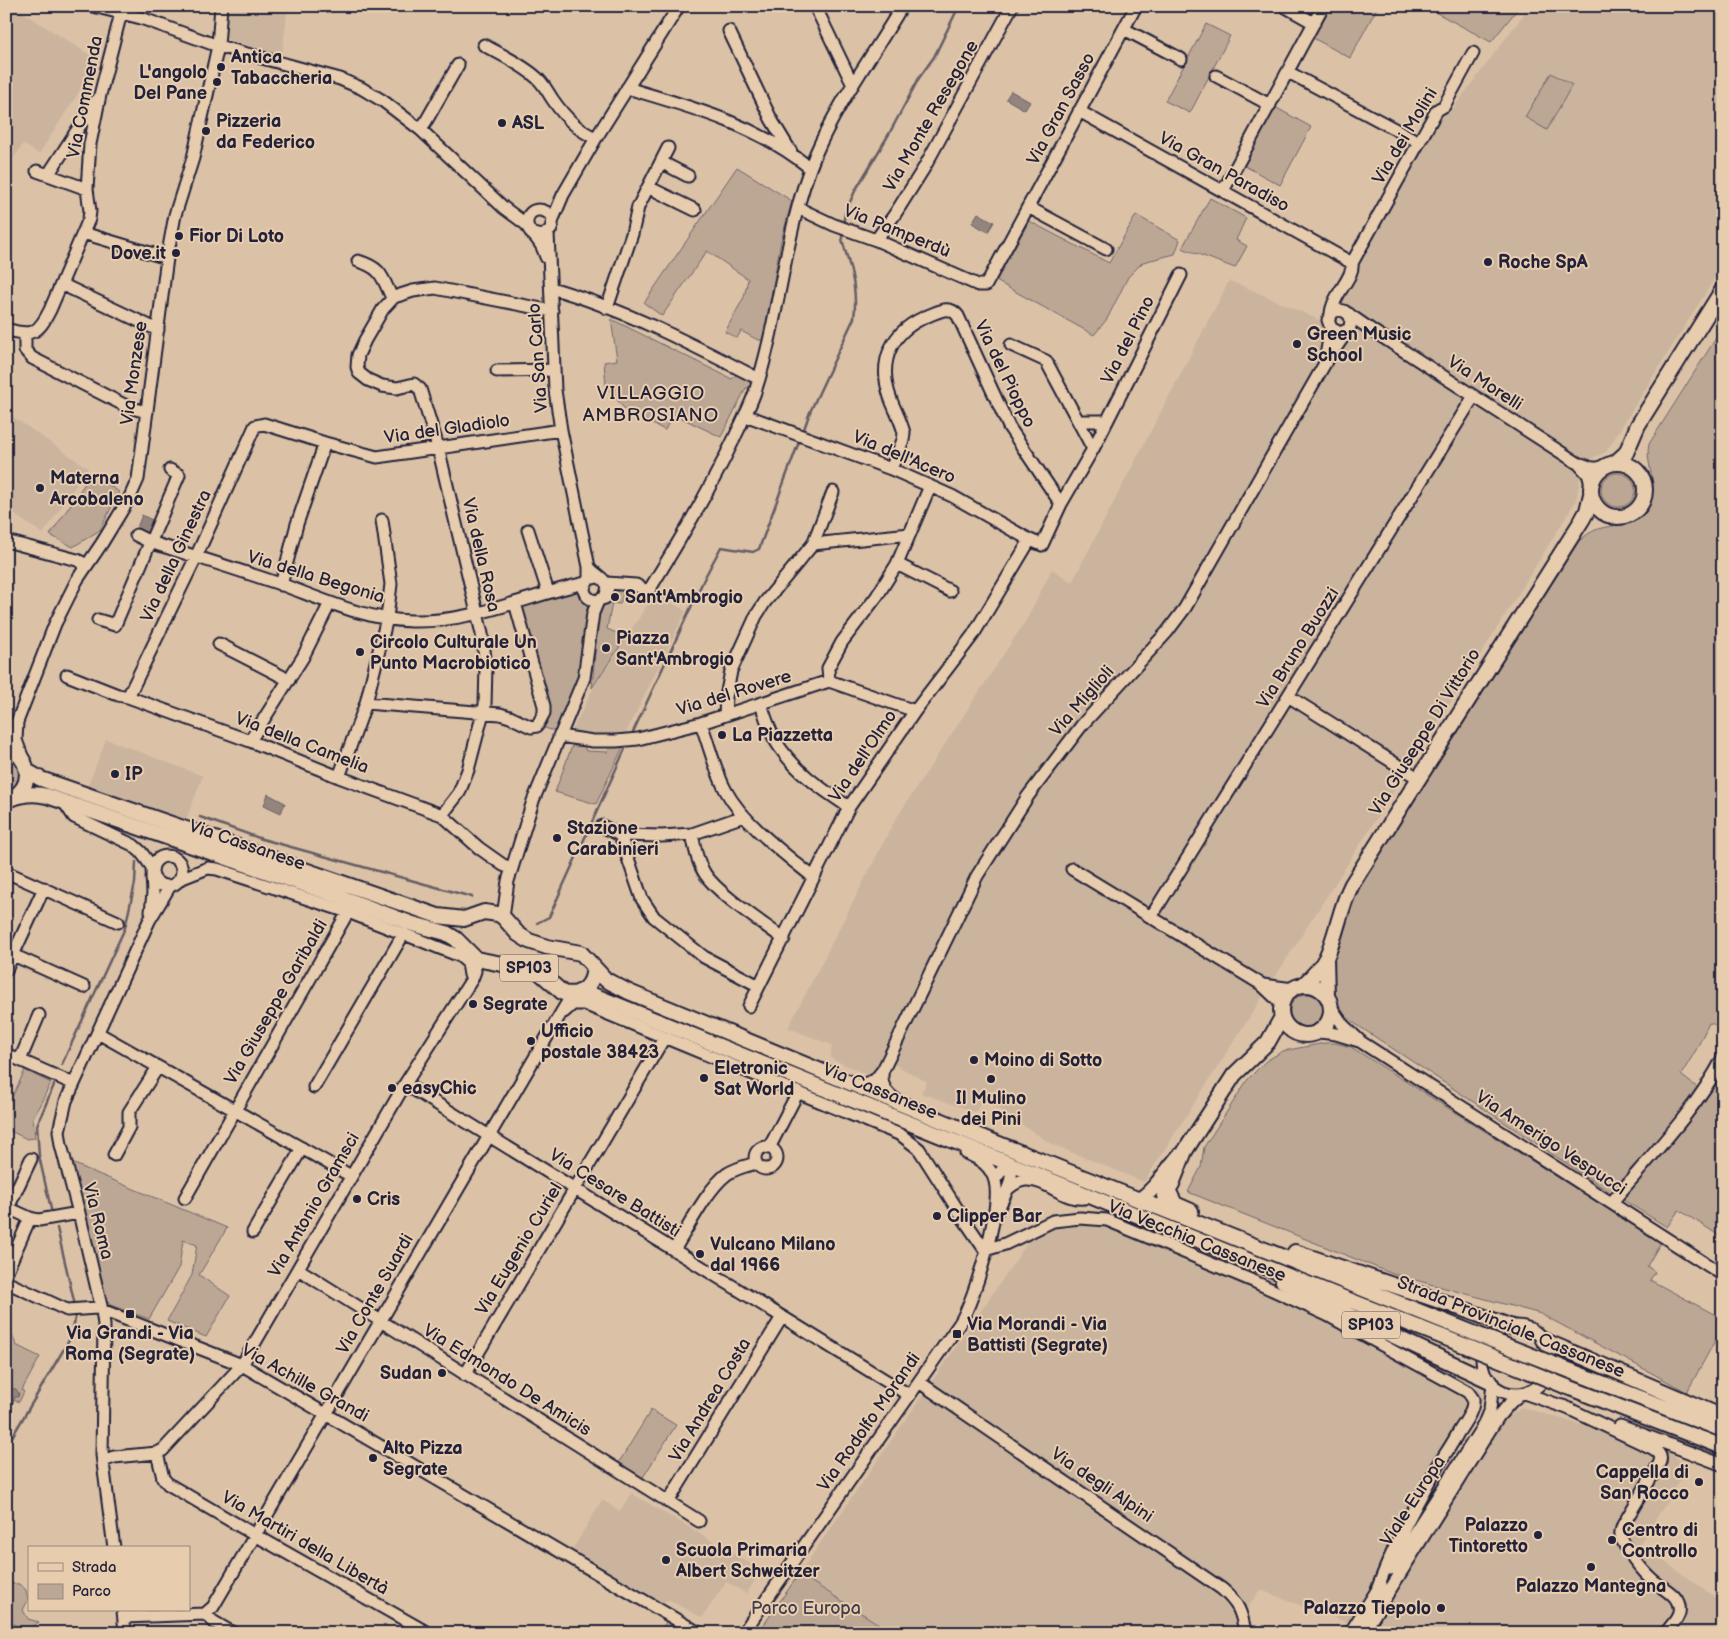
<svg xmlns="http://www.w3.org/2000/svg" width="1729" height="1639" viewBox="0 0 1729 1639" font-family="'Balsamiq Sans',sans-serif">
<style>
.built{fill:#cbb49e}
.green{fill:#bca795;stroke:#6f6468}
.water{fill:#94847e;stroke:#665d63}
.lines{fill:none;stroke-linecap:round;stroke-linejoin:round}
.stream{stroke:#665d63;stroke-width:2.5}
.minor-casing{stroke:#22223b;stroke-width:15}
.major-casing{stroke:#22223b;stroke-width:18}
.minor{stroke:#e7ccae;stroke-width:11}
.major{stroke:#e7ccae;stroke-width:14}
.major-bridge-casing{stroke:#22223b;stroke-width:18;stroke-linecap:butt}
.major-bridge{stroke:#e7ccae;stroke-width:14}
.poi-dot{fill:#22223b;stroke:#e7ccae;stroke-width:2}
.labels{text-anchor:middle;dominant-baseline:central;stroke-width:4;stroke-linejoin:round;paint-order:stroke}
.shield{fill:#e7ccae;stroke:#5d555e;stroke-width:1}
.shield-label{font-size:16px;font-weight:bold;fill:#22223b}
.poi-label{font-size:18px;font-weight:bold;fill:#22223b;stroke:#e7ccae;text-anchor:start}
.street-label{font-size:18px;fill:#22223b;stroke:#e7ccae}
.park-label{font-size:18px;fill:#413d4d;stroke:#e7ccae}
.neighbourhood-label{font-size:19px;letter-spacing:1px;fill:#22223b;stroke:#e7ccae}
</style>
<rect width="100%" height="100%" fill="#dbc2a7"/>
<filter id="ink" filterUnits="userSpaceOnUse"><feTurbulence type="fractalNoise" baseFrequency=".02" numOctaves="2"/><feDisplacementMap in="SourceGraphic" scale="10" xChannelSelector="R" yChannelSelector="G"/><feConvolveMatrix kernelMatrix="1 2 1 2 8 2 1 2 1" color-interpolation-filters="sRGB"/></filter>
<g filter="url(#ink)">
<!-- built -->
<path class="built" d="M6,6H13L99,61L39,154L23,144L13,160L6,156Z
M227,6H288L282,56L225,39Z
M1530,6H1723V265L1606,452L1593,458L1585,467L1581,475L1576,501L1446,710L1144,1182L1051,1144L984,1099L975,1112L921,1093L927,1082L892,1063L867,1075L830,1058L832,1045L788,1028L894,822L1026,620L1052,569L1072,582L1229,281L1243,286L1324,322L1325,330H1351L1341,301L1342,288L1440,113L1454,107Z
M6,412L88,468L43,534L6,509Z
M659,595L686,611L625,735H597L574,733L573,729L593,689L649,602Z
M106,739L203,776L185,822L86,791Z
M1081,1213L1328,1311L1469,1382L1479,1389L1483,1398L1478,1409L1348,1623L1260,1590L1230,1633H1114L1110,1630L1109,1633H893L799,1574L1042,1222Z
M1522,1407L1666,1450L1689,1467L1640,1544L1723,1603V1633H1371L1506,1418Z
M631,1493L761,1570L747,1594L726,1582L702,1618L669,1600L659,1603L572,1550L602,1500L620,1511Z"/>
<!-- green -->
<path class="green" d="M1331,6H1378L1350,58L1313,38Z
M1438,6H1520L1491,42L1435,12Z
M1206,24L1230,36L1190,113L1165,101Z
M1551,73L1572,85L1547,130L1525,117Z
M1275,107L1311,127L1280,185L1243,165Z
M737,167L792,201L781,241L763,340H758L741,331L737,338L725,332L744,297L748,279L707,251L662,316L644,303Z
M1210,198L1246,218L1236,240L1247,246L1235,268L1182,248Z
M1136,215L1180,240L1175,254L1143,262L1128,277L1107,319L1094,335L996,281L1029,221L1109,263Z
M611,319L732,379L738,373L747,378L751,382L752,388H746L721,437L673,414L665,430L627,412L606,386L604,362L617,360Z
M1723,327V1027L1709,1023L1696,1050L1681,1075L1708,1096L1723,1073V1238L1679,1210L1667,1227L1599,1185L1357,1025C1352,1021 1346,1017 1342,1012C1316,978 1346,917 1362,884L1579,541C1585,536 1590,532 1598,529C1621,522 1646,528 1652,497C1656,478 1645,462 1649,444Z
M1601 490a17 17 0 1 1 34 0a17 17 0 1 1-34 0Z
M92,473L119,492L100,530L73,547L50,535Z
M615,589L630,590L629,597L623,595L620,604L612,603L607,629L626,637L592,688L599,605Z
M578,591L583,602L588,607L581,672L579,678L555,731L541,727L546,714L520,608Z
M572,746H584L586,751L608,752L610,747H623L596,804L555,792Z
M6,753L12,756L22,769L20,784L6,795Z
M1290 1011a17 17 0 1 1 34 0a17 17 0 1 1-34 0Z
M1325,1043H1335L1351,1047L1661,1242L1647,1266L1655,1272L1650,1280L1723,1319V1326L1687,1392L1541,1314L1393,1274L1188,1192L1201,1167L1204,1147L1248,1079L1266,1061L1283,1051Z
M25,1070L51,1083L33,1118L35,1138L27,1139L6,1129V1110Z
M72,1163L227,1228L199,1275L230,1296L206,1337L167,1321L192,1275L197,1245L183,1240L179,1267L149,1319L110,1305L106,1299Z
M8,1324L16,1345L40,1357L22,1390L24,1392L19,1402L14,1400L6,1418V1325Z
M651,1410L676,1425L640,1482L616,1467Z
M799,1574L893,1633H758Z
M6,1583L19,1584L26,1590L28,1600L23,1610L28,1619L39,1622L27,1631L6,1620Z
M668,1619L689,1633H659Z"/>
<!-- water -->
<path class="water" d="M1011,91L1030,102L1025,110L1006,99Z
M978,213L994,222L988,232L972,223Z
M142,515L154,521L147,535L136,530Z
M268,794L285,803L281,813L264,805Z
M6,1386L8,1388L16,1389L19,1394L18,1397H15L7,1416Z"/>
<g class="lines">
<!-- stream -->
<path class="stream" d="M843,225L845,213L855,191L889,134L919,78L934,57L959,6
M803,432L810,412L854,318C858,288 850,268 842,239V233
M633,732L705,577L721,547L753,552L759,549L800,439
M200,817L262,839L472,897
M537,923L549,917L625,749
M62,1064L125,928L135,883L136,862
M51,1209L39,1156L37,1125L54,1085
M57,1228L74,1301
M6,1447L71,1337L76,1315"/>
<defs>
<path id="minor" d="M93,6L141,18L218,46L340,79L361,88L383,101L421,130L504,208L527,225
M815,6L853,85
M1284,6L1314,23
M1124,29L1181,59
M729,31L771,119L791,152
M484,45C501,55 522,64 537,78C544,84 548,93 553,100C564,116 578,131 596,138
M1288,72L1419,142
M1216,76L1270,105
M627,88C691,107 758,125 810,168
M1079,111L1352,263
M421,130L458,65
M661,162L688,176
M37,171L87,189
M48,175L96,101
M648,187L695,210
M1223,191L1323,6
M1028,207L1106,249
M798,208L834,225L876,240L978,285H986L1136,6
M553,219L563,195L596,138L679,6
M83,233L167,258
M548,233L555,390L561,430L589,567V579
M532,234L543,236L551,229L553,219C547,207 528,206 527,222C526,230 535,235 539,242C542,246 544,251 546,257
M876,240L895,214L924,168L1012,6
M358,261C382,268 382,277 392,298
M1352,263L1437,110L1444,106L1473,53
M61,284L158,330
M551,288C624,309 691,344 759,379
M607,308L632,234L638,207L668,148
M1331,314C1332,295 1355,277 1352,263
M6,329C32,337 38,334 50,310L89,219L90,211L87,189L90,144L100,95L121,13
M1347,330L1340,333L1331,328L1328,320L1333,312L1339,310L1344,311L1373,331L1579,464L1588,474L1591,484
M25,334V350L32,358L128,407L147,412
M1011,345L1046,361L1093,449
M1325,361L1331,328
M497,371L553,370
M745,415L891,469L952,496L1030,540L1042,545L1061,504L1093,449L1181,275
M1078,421H1107
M1581,464L1592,468H1601
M891,469L903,440L904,433C901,420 894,409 890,397C877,359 893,329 930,315C940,311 950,305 958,316L1009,427L1061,504
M528,530L548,592
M136,535L150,542C194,556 239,570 283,585C324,600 367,620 411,621C471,623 527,596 585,583
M6,541L77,560L87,565
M813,544L833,492
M897,564L950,591
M589,567C595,575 605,578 608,587L605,598L595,601C583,597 581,587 589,579L598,577
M607,583L636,585L648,592C678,543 707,495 732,443C740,426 749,409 755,392C781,313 784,230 816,153C838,102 874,54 902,6
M281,585L297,524L325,443
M98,620L115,625L179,475L170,470
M219,644L289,680
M67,675L118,695L128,697L250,741L339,777L442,815L479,848L503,865L511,868
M829,681L828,668L842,642L877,596L897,564L930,486
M1288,696L1418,778
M128,697L196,557L255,426L264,424L325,443L377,457L561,430
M366,703L500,714L510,717L531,727L537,726L544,713V706L515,603
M761,704C765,716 769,729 775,740C792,769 821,789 849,807
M725,715L726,697L731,671L756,616L765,602L813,544L910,534
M701,723C709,745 715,771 726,791C743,823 785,854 813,877
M559,736L593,741H616L638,739L701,723L829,681L915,711
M250,741L303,657L330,603
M23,759L16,740L17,722L55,624L77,580L102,543L130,497L138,479L167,258L175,215L193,158L218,46L221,6
M339,777L366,703L387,618L391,584L382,520
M64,802L74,817L133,845L141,852L152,867
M442,815L459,793L468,770L485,705L486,666L482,634L477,613L438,447L420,389L414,384L397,388L382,386L368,380L359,373L357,367L358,355L365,340L383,309L394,297L413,291L435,288L552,311
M602,826L620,835L662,836L692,834L744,816
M692,834C695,848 697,862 705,874C719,895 763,923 784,939
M620,835L642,899L654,917L704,957L759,986
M152 871a15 15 0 1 1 30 0a15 15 0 1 1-30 0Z
M1072,869L1261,984L1282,1004
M6,872L118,922
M180,879L208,868L217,869L348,912L460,956L468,963L470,975
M151,912L153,893L152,876
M503,917L508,881L533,801L584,678L593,613L598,601
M1151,917L1474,396
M13,955L84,987
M6,970L44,888
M1263,985L1293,989
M749,1006L849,807L915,711L973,635L1030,540
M1331,1007L1343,1025L1361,1042L1723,1275
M564,1012L573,1004H584L901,1135L919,1149L961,1215L985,1250
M1320,1032L1336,1034L1359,1041
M98,1033L351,1176
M6,1054L74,1084
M20,1060L39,1015
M883,1070C879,1083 886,1093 896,1100
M405,1084L909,1395
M858,1086L875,1080L883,1070L977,876L1028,796L1082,725L1167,632L1185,608L1324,365L1350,327L1351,320L1349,314
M314,1087L404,933
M755 1158a11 11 0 1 1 22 0a11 11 0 1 1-22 0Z
M769,1148L798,1092
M114,1155L129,1127V1112L158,1067
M995,1179L1002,1170L1011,1165C1014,1182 1004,1196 997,1211
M1009,1188C1014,1184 1020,1180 1026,1180C1048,1179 1066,1204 1089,1197
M185,1198L348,912
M1612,1202C1649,1158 1696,1110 1723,1058
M6,1207L30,1218L39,1220L79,1213
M8,1208L31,1159
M253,1232L302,1148
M674,1250C688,1228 707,1189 727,1174C736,1168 746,1166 756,1163
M985,1250L1005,1244L1053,1221L1080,1218L1107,1220L1253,1281L1327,1315L1468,1392L1473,1399C1474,1411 1464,1423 1458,1433C1451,1446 1443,1457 1436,1469C1414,1508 1392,1548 1377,1590
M298,1269L699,1521
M6,1273L30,1218
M6,1282L67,1310L97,1308L242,1365L699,1633
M1482 1360a34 34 0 1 1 68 0a34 34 0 1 1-68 0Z
M465,1375L664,1038
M919,1382L1222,1589C1238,1603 1242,1612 1245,1633
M1524,1393L1570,1409
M1563,1406L1652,1448C1659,1452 1663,1456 1659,1464L1623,1525C1622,1528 1620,1532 1621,1536C1624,1549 1644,1573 1654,1581C1665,1590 1682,1596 1679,1613C1677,1621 1670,1626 1666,1633
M1620,1426L1723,1465
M157,1453L163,1478L168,1484L255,1535L428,1633
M103,1461L114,1457L157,1453L163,1450L242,1365L405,1084L472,979L475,971L474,957
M668,1502L782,1317
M114,1548L102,1455L104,1325L102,1310L79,1213L61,1145L59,1131L66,1101L149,921L170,886
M1391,1569L1483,1426L1490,1409L1493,1384
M123,1610L125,1633
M205,1614L213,1607L564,1008L570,998L576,993
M124,1617L205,1614L214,1622L233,1633
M743,1633L960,1323C975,1299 1002,1208 995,1181C991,1166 980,1159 966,1153
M1350,1633L1381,1584
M1363,1633L1498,1417L1510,1403L1520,1394"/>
<path id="major" d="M1591 490a27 27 0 1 1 54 0a27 27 0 1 1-54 0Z
M1615,463L1626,453L1638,425L1723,289
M6,748C30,755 35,785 12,798
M27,771L41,779L438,916L464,919L484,912L498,914L503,917L518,934L529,941L547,947L581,953L606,980L629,992L974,1134L1476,1334
M6,800C21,795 32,792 47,796L335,895L413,924L446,933L456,939L476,959L538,971L563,993C581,997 595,985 593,966
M1326,958L1327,996
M1281 1010a25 25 0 1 1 50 0a25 25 0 1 1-50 0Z
M1303,985C1312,977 1321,968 1326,958C1337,934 1340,907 1352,884L1582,520L1587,511L1591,494
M579,992L593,995L1255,1263L1471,1348
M1168,1190L1175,1204L1191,1211
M1164,1196L1172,1184L1185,1151L1234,1075L1268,1042L1282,1017
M1139,1200C1155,1190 1166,1171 1179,1156
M1295,1252L1449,1304L1512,1327
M1283,1281L1306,1295L1490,1381
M1543,1340L1723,1417
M1571,1371L1723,1430
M1565,1386L1723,1447"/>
</defs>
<!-- minor casing -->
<use href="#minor" class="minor-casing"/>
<!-- major casing -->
<use href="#major" class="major-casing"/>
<!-- minor -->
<use href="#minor" class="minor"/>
<!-- major -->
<use href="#major" class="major"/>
<defs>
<path id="major-bridge" d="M1476,1334L1571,1371
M1471,1348L1565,1386"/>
</defs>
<!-- major-bridge casing -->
<use href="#major-bridge" class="major-bridge-casing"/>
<!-- major-bridge -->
<use href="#major-bridge" class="major-bridge"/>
</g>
</g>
<!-- markers -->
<g class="poi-dot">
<circle cx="221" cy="67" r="5"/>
<circle cx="217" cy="82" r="5"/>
<circle cx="502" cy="123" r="5"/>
<circle cx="206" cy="131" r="5"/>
<circle cx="179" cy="236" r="5"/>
<circle cx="176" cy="253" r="5"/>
<circle cx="1488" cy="262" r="5"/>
<circle cx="1297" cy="344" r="5"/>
<circle cx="40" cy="488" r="5"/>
<circle cx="615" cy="597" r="5"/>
<circle cx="606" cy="648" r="5"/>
<circle cx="360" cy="652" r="5"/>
<circle cx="722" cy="735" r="5"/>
<circle cx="115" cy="774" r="5"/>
<circle cx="557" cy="838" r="5"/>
<circle cx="473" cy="1004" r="5"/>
<circle cx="531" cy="1041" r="5"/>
<circle cx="974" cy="1060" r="5"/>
<circle cx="704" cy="1078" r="5"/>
<circle cx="991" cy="1079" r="5"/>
<circle cx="392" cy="1088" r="5"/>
<circle cx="357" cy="1199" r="5"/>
<circle cx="937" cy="1216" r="5"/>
<circle cx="700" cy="1254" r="5"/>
<rect x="125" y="1309" width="10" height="10" rx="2.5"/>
<rect x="952" y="1329" width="10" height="10" rx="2.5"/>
<circle cx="442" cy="1373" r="5"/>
<circle cx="373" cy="1458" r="5"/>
<circle cx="1699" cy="1482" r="5"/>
<circle cx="1538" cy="1535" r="5"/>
<circle cx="1612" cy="1540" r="5"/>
<circle cx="666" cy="1560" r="5"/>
<circle cx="1591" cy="1567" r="5"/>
<circle cx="1441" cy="1608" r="5"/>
</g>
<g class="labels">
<!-- shield labels -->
<g class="shield">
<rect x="500" y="954.5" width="58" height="27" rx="4"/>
<rect x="1342" y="1311.5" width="58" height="27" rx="4"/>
</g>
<g class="shield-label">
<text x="529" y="968">SP103</text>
<text x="1371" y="1325">SP103</text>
</g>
<!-- poi labels -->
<g class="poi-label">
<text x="231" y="57">Antica<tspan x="231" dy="21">Tabaccheria</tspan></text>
<text x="207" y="72" text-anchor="end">L'angolo<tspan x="207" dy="21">Del Pane</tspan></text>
<text x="216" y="121">Pizzeria<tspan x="216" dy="21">da Federico</tspan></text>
<text x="512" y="123">ASL</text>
<text x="189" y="236">Fior Di Loto</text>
<text x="166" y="253" text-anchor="end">Dove.it</text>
<text x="1498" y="262">Roche SpA</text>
<text x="1307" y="334">Green Music<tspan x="1307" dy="21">School</tspan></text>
<text x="50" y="478">Materna<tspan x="50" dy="21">Arcobaleno</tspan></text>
<text x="625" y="597">Sant'Ambrogio</text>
<text x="616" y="638">Piazza<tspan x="616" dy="21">Sant'Ambrogio</tspan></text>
<text x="370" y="642">Circolo Culturale Un<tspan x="370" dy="21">Punto Macrobiotico</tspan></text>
<text x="732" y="735">La Piazzetta</text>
<text x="125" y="774">IP</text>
<text x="567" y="828">Stazione<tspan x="567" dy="21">Carabinieri</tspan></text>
<text x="483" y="1004">Segrate</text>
<text x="541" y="1031">Ufficio<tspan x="541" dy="21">postale 38423</tspan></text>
<text x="984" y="1060">Moino di Sotto</text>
<text x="714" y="1068">Eletronic<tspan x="714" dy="21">Sat World</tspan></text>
<text x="402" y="1088">easyChic</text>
<text x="991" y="1098" text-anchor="middle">Il Mulino<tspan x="991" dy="21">dei Pini</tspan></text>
<text x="367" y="1199">Cris</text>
<text x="947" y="1216">Clipper Bar</text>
<text x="710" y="1244">Vulcano Milano<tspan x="710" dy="21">dal 1966</tspan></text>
<text x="967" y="1324">Via Morandi - Via<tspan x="967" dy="21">Battisti (Segrate)</tspan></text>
<text x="130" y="1333" text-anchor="middle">Via Grandi - Via<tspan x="130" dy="21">Roma (Segrate)</tspan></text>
<text x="432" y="1373" text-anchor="end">Sudan</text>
<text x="383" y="1448">Alto Pizza<tspan x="383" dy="21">Segrate</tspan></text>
<text x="1689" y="1472" text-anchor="end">Cappella di<tspan x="1689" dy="21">San Rocco</tspan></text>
<text x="1528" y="1525" text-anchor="end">Palazzo<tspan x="1528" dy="21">Tintoretto</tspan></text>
<text x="1622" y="1530">Centro di<tspan x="1622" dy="21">Controllo</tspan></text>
<text x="676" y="1550">Scuola Primaria<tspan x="676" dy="21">Albert Schweitzer</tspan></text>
<text x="1591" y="1586" text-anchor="middle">Palazzo Mantegna</text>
<text x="1431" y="1608" text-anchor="end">Palazzo Tiepolo</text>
</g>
<!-- street labels -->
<g class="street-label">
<text transform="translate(85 97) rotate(-79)">Via Commenda</text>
<text transform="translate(1061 109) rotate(-62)">Via Gran Sasso</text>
<text transform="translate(931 116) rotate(-60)">Via Monte Resegone</text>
<text transform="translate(1405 136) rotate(-59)">Via dei Molini</text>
<text transform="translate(1224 172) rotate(29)">Via Gran Paradiso</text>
<text transform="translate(897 231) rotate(22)">Via Pamperdù</text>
<text transform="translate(1128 340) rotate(-63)">Via del Pino</text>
<text transform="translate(538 358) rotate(-94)">Via San Carlo</text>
<text transform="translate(134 373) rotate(-82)">Via Monzese</text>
<text transform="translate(1005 374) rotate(64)">Via del Pioppo</text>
<text transform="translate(1485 383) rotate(33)">Via Morelli</text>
<text transform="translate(447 429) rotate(-8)">Via del Gladiolo</text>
<text transform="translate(904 457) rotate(23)">Via dell'Acero</text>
<text transform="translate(481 555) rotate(77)">Via della Rosa</text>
<text transform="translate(176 556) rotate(-65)">Via della Ginestra</text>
<text transform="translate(316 577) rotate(17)">Via della Begonia</text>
<text transform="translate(1298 648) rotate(-58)">Via Bruno Buozzi</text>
<text transform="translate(734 693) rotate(-17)">Via del Rovere</text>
<text transform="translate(1082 701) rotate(-49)">Via Miglioli</text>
<text transform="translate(1425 732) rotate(-58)">Via Giuseppe Di Vittorio</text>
<text transform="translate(302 743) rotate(21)">Via della Camelia</text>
<text transform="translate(863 756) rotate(-56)">Via dell'Olmo</text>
<text transform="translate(247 845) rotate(19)">Via Cassanese</text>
<text transform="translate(276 1002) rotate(-60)">Via Giuseppe Garibaldi</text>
<text transform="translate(880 1091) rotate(22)">Via Cassanese</text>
<text transform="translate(1551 1143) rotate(33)">Via Amerigo Vespucci</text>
<text transform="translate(615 1193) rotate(32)">Via Cesare Battisti</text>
<text transform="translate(314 1205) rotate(-60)">Via Antonio Gramsci</text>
<text transform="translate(98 1221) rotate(76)">Via Roma</text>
<text transform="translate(1197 1241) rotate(22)">Via Vecchia Cassanese</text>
<text transform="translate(519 1249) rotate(-59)">Via Eugenio Curiel</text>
<text transform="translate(375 1294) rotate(-60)">Via Conte Suardi</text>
<text transform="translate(1511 1327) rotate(22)">Strada Provinciale Cassanese</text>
<text transform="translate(507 1380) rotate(32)">Via Edmondo De Amicis</text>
<text transform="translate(305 1383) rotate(29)">Via Achille Grandi</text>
<text transform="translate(710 1400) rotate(-59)">Via Andrea Costa</text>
<text transform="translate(869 1422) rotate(-55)">Via Rodolfo Morandi</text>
<text transform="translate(1102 1485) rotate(34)">Via degli Alpini</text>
<text transform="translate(1413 1501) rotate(-57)">Viale Europa</text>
<text transform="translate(305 1543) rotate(30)">Via Martiri della Libertà</text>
</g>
<!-- park labels -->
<g class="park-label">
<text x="806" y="1608">Parco Europa</text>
</g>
<!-- neighbourhood labels -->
<g class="neighbourhood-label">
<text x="651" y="393">VILLAGGIO<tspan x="651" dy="22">AMBROSIANO</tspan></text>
</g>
</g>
<!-- margin -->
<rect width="1729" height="1639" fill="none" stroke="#e7ccae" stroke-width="25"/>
<rect x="12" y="12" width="1704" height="1614" fill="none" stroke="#22223b" stroke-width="2" filter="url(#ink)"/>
<!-- legend -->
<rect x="28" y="1546" width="162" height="65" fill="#e7ccae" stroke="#988880"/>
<rect x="38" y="1563" width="25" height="8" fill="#e7ccae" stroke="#988880"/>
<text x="72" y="1572" font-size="15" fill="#22223b">Strada</text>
<rect x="38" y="1584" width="25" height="15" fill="#bca795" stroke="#988880"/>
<text x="72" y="1596" font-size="15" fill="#22223b">Parco</text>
</svg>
